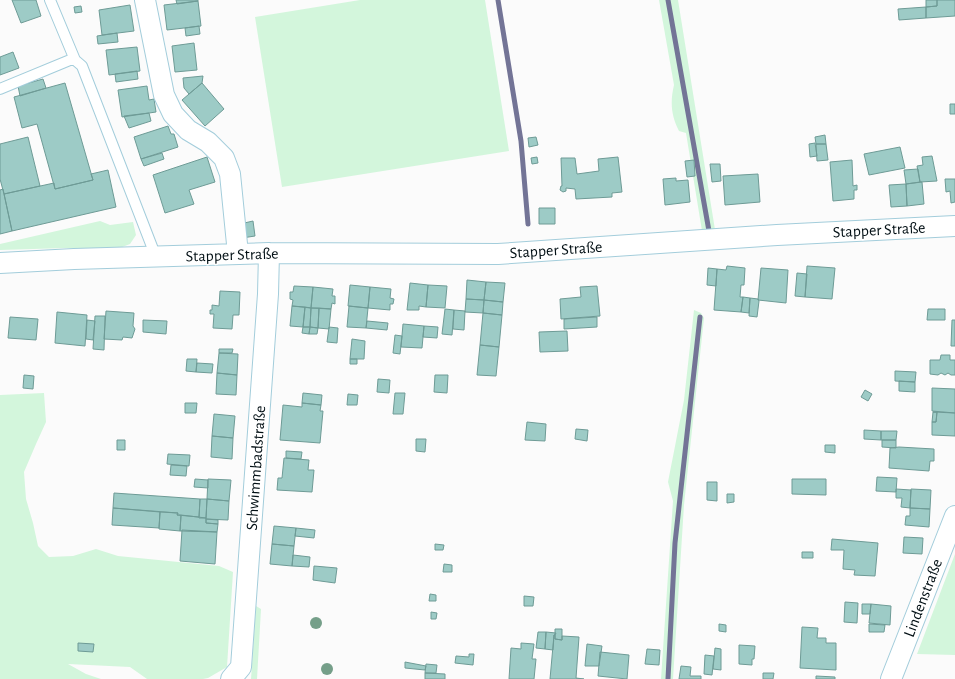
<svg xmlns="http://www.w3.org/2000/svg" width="955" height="679" viewBox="0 0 955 679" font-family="'Alegreya Sans',sans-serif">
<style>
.green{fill:#d3f6dc}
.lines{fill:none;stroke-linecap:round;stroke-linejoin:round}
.stream{stroke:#737496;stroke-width:5}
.building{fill:#9dcbc6;stroke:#6e9b96}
.service-casing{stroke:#a3cddb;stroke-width:12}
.minor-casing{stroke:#a3cddb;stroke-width:22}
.service{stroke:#fff;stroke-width:10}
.minor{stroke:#fff;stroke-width:20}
.tree{fill:#759f89}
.labels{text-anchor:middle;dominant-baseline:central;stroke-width:3;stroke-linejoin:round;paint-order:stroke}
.street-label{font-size:16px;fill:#020f14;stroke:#fff}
</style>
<rect width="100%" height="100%" fill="#fbfbfb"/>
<!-- green -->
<path class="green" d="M360,0H485L509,151L282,187L255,17Z
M659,0H678L716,236L703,237L686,133L679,131C671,115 670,102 674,85Z
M100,221L110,225L133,222L136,235L130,244L117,249L66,248L0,250V244Z
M694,310L701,313L704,318L684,505L673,679H661L673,501L668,482L684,400Z
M44,393L46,422L36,444L24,472L26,499L33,523L38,546L49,557L73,556L96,549L118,556L219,566L233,572L227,667L208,678L203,679H147L130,667L68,664L86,674L101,679H0V395Z
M955,554V655L917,654Z
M256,606L261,609L257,679H251Z"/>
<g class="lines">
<!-- stream -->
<path class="stream" d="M498,0L521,141L528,224
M668,0L709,231
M668,679L675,543L700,317"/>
</g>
<!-- building -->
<path class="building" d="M12,0H36L41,16L21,23Z
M176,0H198V1L177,4Z
M926,0H937V6L926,7Z
M937,0H955V16L926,18V7L937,6Z
M198,1L201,26L167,30L164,5Z
M130,5L134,31L102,35L99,10Z
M81,6L82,12L75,13L74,7Z
M926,7V18L899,20L898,9Z
M199,26L200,34L186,36L185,28Z
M117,33L118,42L98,44L97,36Z
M194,43L197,70L175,72L172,46Z
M137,47L140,71L109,75L106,50Z
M13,52L19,68L0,75V57Z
M137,71L138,79L116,82L115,74Z
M203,76L202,83L189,94L184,88L183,78Z
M43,79L46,88L20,96L18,86Z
M65,83L93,180L55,189L37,124L22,128L14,97Z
M202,83L224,109L205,126L182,100Z
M147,86L149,100L154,99L156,112L122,117L118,90Z
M950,104H955V114H950Z
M149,113L151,121L129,128L124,116Z
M168,126L171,134H174L178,147L141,159L134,137Z
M825,135L826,144H816L815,137Z
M28,137L40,186L4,194L0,179V144Z
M536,137L538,145L529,147L528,138Z
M815,143L817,156L810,157L809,144Z
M816,144H826L828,160L817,161Z
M900,147L905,168L869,175L864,154Z
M162,153L164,159L144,166L141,159Z
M932,156L937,181L920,182L917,166L923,165L922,157Z
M207,157L215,182L189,190L194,204L165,213L153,175Z
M537,157L538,163L532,164L531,158Z
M618,157L622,192L612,193V197L576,199L575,189L566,188V191L563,192L560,190L561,186H562L561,158H575L577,174L599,171L598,159Z
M694,160L695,176L687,177L685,161Z
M852,160L853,186L857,185V190H854V199L833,201L830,162Z
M710,164H720L721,181L712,182Z
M918,169L920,182L906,184L904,170Z
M108,170L116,207L12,231L4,194L54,183L55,189L93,180L91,174Z
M758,174L760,202L725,205L723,176Z
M676,178V181L688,180L690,202L665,205L663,179Z
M945,179H955V202L951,203L950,191L946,192Z
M922,182L924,204L907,206L906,184Z
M906,184L907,206L891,207L889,185Z
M3,189L12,231L0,234V190Z
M539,208H555V224H539Z
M253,221L255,236L242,238L240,224Z
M727,266L745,268L744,285H741L740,297H743L741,312L714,310L717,269L726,270Z
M807,266L835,268L832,299L805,297Z
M708,268L717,269L716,286L707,285Z
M761,268L788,270L786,303L758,300Z
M797,273L807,274L805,297L795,296Z
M467,280L486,282L484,300L466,299Z
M486,282L505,283L503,302L484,300Z
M410,283L428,285L426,307L419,306V310H407Z
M350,285L370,287L368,308L348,306Z
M428,285L447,286L445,308L426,307Z
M294,286L313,287L311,308L292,306L293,300L290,299V292H293Z
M597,286L600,316L561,319L560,299L581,297L580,287Z
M313,287L333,289L332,296H335V304L332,303L331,309L311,308Z
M370,287L391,289L390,298L394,299L393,304H390V310L368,308Z
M220,291L240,292L239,315H233L232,329L213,328L214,314H210V310H212V305L219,306Z
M743,297L750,298L749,313L741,312Z
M750,298L758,299L759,301L757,317L749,316Z
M466,299L484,300L483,313L465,312Z
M484,300L503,302L502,315L483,313Z
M292,306L305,307L303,327L290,326Z
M349,306L368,308L366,328L347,327Z
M305,307L311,308L310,327H303Z
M311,308H319L318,328L310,327Z
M319,308L331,309L329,329L318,328Z
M445,309L454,310L452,335L442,334Z
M928,309H945V320H927Z
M454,310L465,311L464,330L453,329Z
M106,311L134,313L133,326L135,329L132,338L123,337L122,340L104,339Z
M57,312L87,315L85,346L55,343Z
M483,313L502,315L499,347L480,345Z
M95,316H105L104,350L93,349Z
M10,317L38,319L36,340L8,338Z
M597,317V327L564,329V319Z
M87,320L95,321L93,340L86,339Z
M143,320L167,321L166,334L143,332Z
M952,320H955V346H951Z
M367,321L388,323L387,330L366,328Z
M403,324L424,326L422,348L401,347Z
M424,326L438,327L437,338L423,337Z
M303,327H310L309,334L302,333Z
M310,327L318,328L317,334H309Z
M329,327L338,328L337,343L327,342Z
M567,331L568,351L540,352L539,332Z
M395,335L402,336L400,354L393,353Z
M352,339L365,341L364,359H350Z
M480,345L499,347L496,376L477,375Z
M219,349H233L232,353H219Z
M219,353L238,354L237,375L217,373Z
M941,355H950V360H955V375H951L948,373L945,375L941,373L938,375L930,374V360H940Z
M187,359H197L196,372L186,371Z
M350,359H357V364H350Z
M197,363L213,364L212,373L196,372Z
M895,371L916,372L915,382L895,381Z
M217,373L237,375L236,395L216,394Z
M24,375L34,376L33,389L23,388Z
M435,375H448L447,393L434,392Z
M378,379L390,380L389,393L377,392Z
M899,381L915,382V392L899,391Z
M932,388L955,389V413L932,411Z
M865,390L872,394L868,401L861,397Z
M303,393L322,395L321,405L302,403Z
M395,393H405L403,414H393Z
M348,394L358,395L357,405H347Z
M185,403H197L196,413H185Z
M302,403L321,405L320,411H323L320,443L280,440L283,405L302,407Z
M933,412H937L936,422H932Z
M933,412L955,413V436L932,435V422H936L937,412Z
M214,414L235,416L233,438L212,436Z
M527,422L546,424L545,441L525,440Z
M576,429L588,430L587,441L575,439Z
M864,430L881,431V440L864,439Z
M881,431H897L896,440H881Z
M212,436L233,438L232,459L211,457Z
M416,439H426L425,452L416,451Z
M117,440H125V450H117Z
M882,440H896V448L882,447Z
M825,445H835V453L825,452Z
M899,447L934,449V461H930L929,471L889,468L890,448Z
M286,451L302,452L301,459L286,458Z
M168,454L190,455L189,466L167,464Z
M284,458L309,460L308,470H314L312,492L277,490L278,478H282Z
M171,465L187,466L186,476L170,475Z
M877,477L897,478L896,492L876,491Z
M195,479L208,480V488L194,487Z
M208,479L231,480L229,501L207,499Z
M792,479H826V495L792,494Z
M707,482H717V501L707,500Z
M896,489L911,490L910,508L901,507L902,498H896Z
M911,489L931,490L930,509L910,508Z
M114,493L200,499L199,517L177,515L178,513L113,508Z
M727,494H734V502L727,503Z
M200,499H207L206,518H199Z
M207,499L229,501L228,520L206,519Z
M113,508L160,512L159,528L112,525Z
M910,508L930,509L929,527L905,525L906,516H910Z
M160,512L178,513L177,515H181L180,531L159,529Z
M181,515L206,518V523L218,524L217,532L180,531Z
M206,519L218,520V524L206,523Z
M274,526L296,528L294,546L272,544Z
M296,528L315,530L314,538L295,536Z
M182,530L217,532L215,564L180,561Z
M904,537L923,538L922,554L903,553Z
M832,539L878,543L875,576L854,575L855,570L843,569L844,550H831Z
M272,544L294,546L292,566L270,564Z
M435,544L444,545L443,550H435Z
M802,552H813V558H802Z
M293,555L310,557L309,567L292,566Z
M444,564L452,565V572H443Z
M314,566L337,568L335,583L313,580Z
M430,594L436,595V601H429Z
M524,596L534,597L533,606H524Z
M845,602L858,603L857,623L844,622Z
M862,604H871L870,614H862Z
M871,604L891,606L890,625L869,623Z
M431,612L437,613L436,619H431Z
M719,624L726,625V632L719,631Z
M869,624L885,625L884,632H869Z
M802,627L818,628L817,638H826V643H836V670L800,668Z
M555,629H562V640L555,639Z
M538,632H546L545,649L536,648Z
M546,632L556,633L555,635H554L553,650L545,649Z
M554,635H555V639L562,640V636L579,637L576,678L584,679H550Z
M78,643L94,644L93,652L78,651Z
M521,643L534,644L532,659H536L534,679H509L511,648L521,649Z
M587,644L602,646L599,666H585Z
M739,645L755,646L754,659H752V665L739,664Z
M715,648L721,649V670L713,669Z
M647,649L660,650L659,665L645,664Z
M600,652L629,655L627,679L598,676Z
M469,654H474L473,665L455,663L456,656L469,657Z
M705,655L714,656L712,675L704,674Z
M405,662L426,666L425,670L405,668Z
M426,664L437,665L436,673H425Z
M681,666L691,667L690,676H701V679H679Z
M425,673L445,674V679H425Z
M763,673H774L773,679H763Z
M816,676L835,677V679H816Z"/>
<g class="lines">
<defs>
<path id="service" d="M50,0L75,60
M0,89L70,60H75L82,66L156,257"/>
<path id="minor" d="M145,0L164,95L173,114L188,130L208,142L224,158L230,174L238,254
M0,263L74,259L269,253L498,254L777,235L955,226
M231,679L241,667L268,294L269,253
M891,679L955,516"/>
</defs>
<!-- service casing -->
<use href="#service" class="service-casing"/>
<!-- minor casing -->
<use href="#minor" class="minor-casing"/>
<!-- service -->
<use href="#service" class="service"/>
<!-- minor -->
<use href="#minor" class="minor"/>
</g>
<!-- trees -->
<g class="tree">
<circle cx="316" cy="623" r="6"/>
<circle cx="327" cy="669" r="6"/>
</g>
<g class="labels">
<!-- street labels -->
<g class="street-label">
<text transform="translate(879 230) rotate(-3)">Stapper Straße</text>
<text transform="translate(556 250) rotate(-4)">Stapper Straße</text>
<text transform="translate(232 255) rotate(-2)">Stapper Straße</text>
<text transform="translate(256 468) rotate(-86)">Schwimmbadstraße</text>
<text transform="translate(923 598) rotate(-69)">Lindenstraße</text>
</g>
</g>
</svg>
